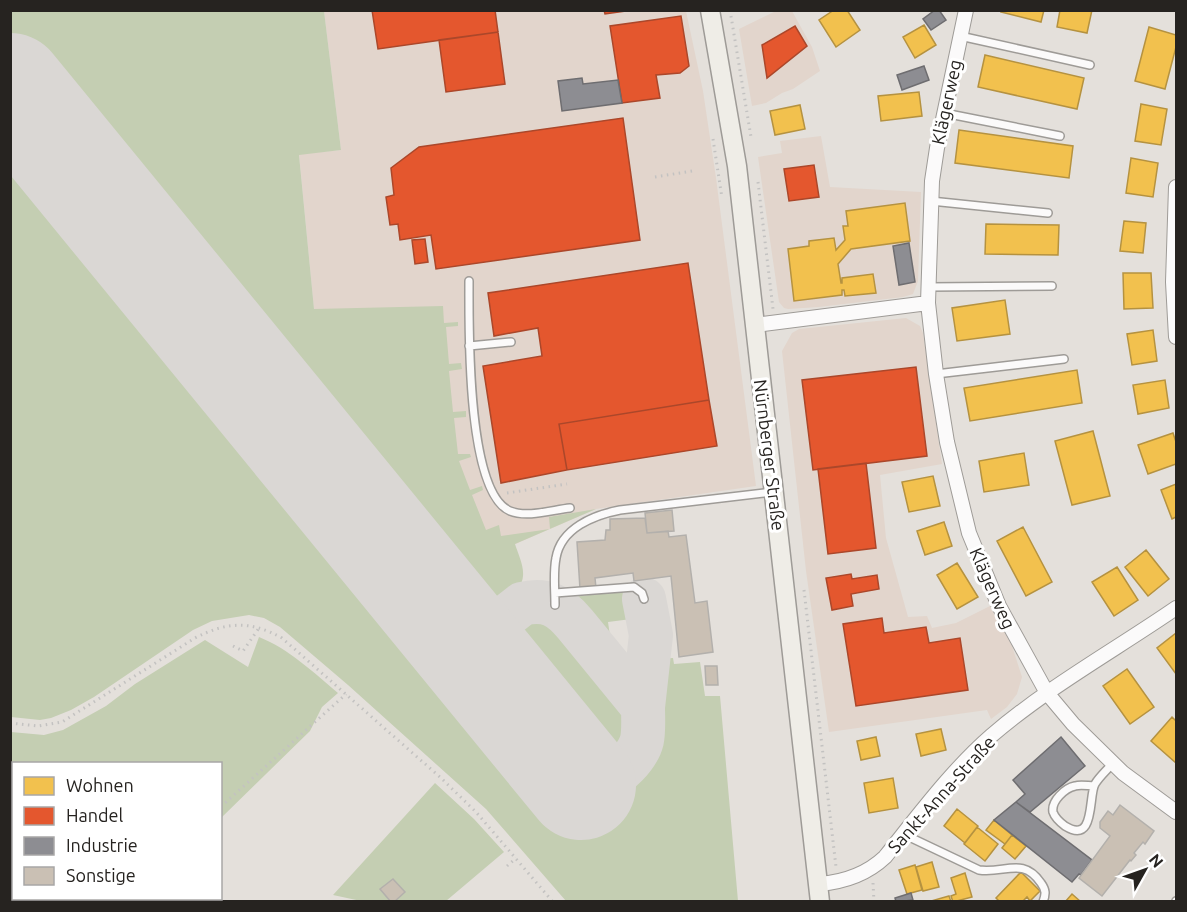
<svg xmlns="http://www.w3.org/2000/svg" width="1187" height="912" viewBox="0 0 1187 912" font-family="Ubuntu,sans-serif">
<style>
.commercial{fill:#e2d5cc}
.green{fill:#c4ceb2}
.homes{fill:#f2c14e;stroke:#b59240;stroke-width:1.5}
.shops{fill:#e4572e;stroke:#ab472a;stroke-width:1.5}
.industry{fill:#8d8d92;stroke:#6e6d70;stroke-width:1.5}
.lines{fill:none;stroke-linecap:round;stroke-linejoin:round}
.taxiway{stroke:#dad7d4;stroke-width:44}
.runway{stroke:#dad7d4;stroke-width:110}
.building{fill:#cac0b4;stroke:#b3b0ac;stroke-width:1.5}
.service-casing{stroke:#9e9b97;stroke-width:10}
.minor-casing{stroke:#9e9b97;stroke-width:16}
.secondary-casing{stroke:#9e9b97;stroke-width:21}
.path{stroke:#c3c2c1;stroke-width:3;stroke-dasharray:1.5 4.5;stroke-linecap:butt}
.service{stroke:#fbfafa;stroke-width:7}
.minor{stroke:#fbfafa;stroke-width:14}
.secondary{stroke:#efede7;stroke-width:18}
.labels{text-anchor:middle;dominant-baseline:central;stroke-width:6;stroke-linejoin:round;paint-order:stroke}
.street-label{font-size:18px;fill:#262320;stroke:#fff}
</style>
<rect width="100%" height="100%" fill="#e4e0db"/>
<!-- commercial -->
<path class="commercial" d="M324,11H686L703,91L716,178L756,486L596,509L495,553L314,309L299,154L341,150Z
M776,11H792L812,47L820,71L793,89L782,93L766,103L752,106L739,29Z
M821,136L830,187L921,192L918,281L913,294L903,297L819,307L788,309L784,308L779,302L758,157L782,153L780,141Z
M906,318L920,326L923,333L942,464L880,475L886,538L908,617L927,616L932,628L956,623L990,606L1012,646L1022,677L1017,694L1007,707L991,719L987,710L829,732L806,571L782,351L792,333L799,329Z"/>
<!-- green -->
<path class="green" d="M10,11H324L341,150L299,155L314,309L443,306L444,323L458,322V326L446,327L449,364L461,363L462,369L449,371L453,412L466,411V417L454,418L458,454H470L471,457L459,461L470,490L482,486L483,490L472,495L486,530L499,525L501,536L550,529L549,517L596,509L515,544C518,554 524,565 523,576C522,592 496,620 480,623C470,625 462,618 455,612L11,67Z
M11,110L582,808L627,771L644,753L647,738L654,659L673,658L674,664L700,662L705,696H720L738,901H566L486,809L348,685L280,627L264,618L249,615L212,621L193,630L94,697L71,710L51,718L40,720L11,717Z
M633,590L639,618L608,622L613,657L643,655L640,691L564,598Z
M543,611C549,613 555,615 560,619C576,631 634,698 637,716C640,734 633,750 620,762C612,770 605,777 593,775L573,758L493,655C484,627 520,613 543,611Z
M259,637C289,649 313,672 338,693L322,707L310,731L221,818L220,764H14V898L126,899L123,902L11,901V732L44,735L63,730L106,706L135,684L205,640L248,667Z
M435,783L474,819L504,852L446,901H361L333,895Z"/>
<!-- homes -->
<path class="homes" d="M834,10H847L860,30L836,47L819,20Z
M1002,10H1044L1041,22L1001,12Z
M1060,10H1092L1087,33L1057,27Z
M924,25L936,45L915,58L903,37Z
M1149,27L1176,35V47L1165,89L1135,81Z
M985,55L1084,78L1077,109L978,87Z
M919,92L922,116L881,121L878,96Z
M1141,104L1167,109L1161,145L1135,141Z
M800,105L805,129L775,135L770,111Z
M959,130L1073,146L1069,178L955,163Z
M1131,158L1158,163L1153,197L1126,193Z
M905,203L910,241L851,249L838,264L841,283H842V278L873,274L876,293L845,296L844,290H842V295L794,301L788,249L809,246V241L834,238L836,250L845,240L843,226H848L846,211Z
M1124,221L1146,223L1143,253L1120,251Z
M986,224L1059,225L1058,255L985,254Z
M1123,273H1151L1153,308L1124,309Z
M1005,300L1010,334L957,341L952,308Z
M1153,330L1157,361L1132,365L1127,334Z
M1077,370L1082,403L970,421L964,388Z
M1165,380L1169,408L1138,414L1133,385Z
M1093,431L1110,496L1072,505L1055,441Z
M1173,433L1176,442V464L1148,474L1138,445Z
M1024,453L1029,485L984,492L979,461Z
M933,476L940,506L909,512L902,482Z
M1176,484V517L1172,519L1161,490Z
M944,522L952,546L925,555L917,531Z
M1023,527L1052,582L1026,596L997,541Z
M1146,550L1169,579L1148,596L1125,567Z
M957,563L978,597L957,609L937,575Z
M1117,567L1138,600L1114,616L1092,582Z
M1176,633V674L1157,648Z
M1127,669L1154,707L1130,724L1103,686Z
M1172,717L1176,721V763L1151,741Z
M941,729L946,750L921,756L916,734Z
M876,737L880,756L861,760L857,741Z
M893,778L898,808L869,813L864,783Z
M957,809L978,826L965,843L944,826Z
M994,820L1012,835L1005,844L986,830Z
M977,827L998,844L985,861L964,844Z
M1012,835L1026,846L1015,859L1002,848Z
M932,862L939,887L923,891L916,867Z
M915,865L922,890L907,894L899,870Z
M1021,872L1040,891L1030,901L1027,897L1022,902H1000L996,898Z
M965,873L972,897L953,902L951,896L956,894L951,878Z
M1072,894L1081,902H1065Z
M949,896L951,902H931V901Z"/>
<!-- shops -->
<path class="shops" d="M372,10H495L498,32L378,49Z
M604,10H633L605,14Z
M681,16L689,66L680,73L656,75L660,98L622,103L610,26Z
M795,26L807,46L767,78L762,45Z
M498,32L505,84L446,92L439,40Z
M623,118L640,240L436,269L431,235L400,240L398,224L390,225L386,197L394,195L391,168L419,147Z
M814,165L819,197L789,201L784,169Z
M425,239L428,262L415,264L412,240Z
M688,263L709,400L559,424L567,470L501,483L483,366L542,356L538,328L494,336L488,293Z
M916,367L927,456L813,470L802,380Z
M709,400L717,446L567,470L559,424Z
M866,463L876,548L828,554L818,469Z
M851,574L852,579L877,575L879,589L851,594L853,606L832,610L826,578Z
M882,618L884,633L926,627L929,643L960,638L968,690L856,706L843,624Z"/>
<!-- industry -->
<path class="industry" d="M935,10H939L946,20L931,30L923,19Z
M924,66L929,80L902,90L897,75Z
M582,78L583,84L618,80L622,103L562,111L558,81Z
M909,243L915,282L899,285L893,246Z
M1061,737L1085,766L1030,812L1016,802L1025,794L1013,780Z
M1016,802L1092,860L1081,875L1079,874L1072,882L994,820Z
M911,893L913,900L896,902L895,898Z"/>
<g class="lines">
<!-- taxiway -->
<path class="taxiway" d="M467,647L522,604C547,598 560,606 575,624L643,707C643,718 644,730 642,740C637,762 603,790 581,785
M643,707L651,635L644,599"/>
<!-- runway -->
<path class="runway" d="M10,88L581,785"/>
</g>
<!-- building -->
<path class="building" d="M672,510L674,531L647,533L645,513Z
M645,518L647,533L668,531L669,537L686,535L695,603L707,601L713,652L679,657L671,576L634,581L633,573L595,578L596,588L580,589L577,542L605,540L606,530H610V519Z
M705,666H717L718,685H706Z
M1120,805L1154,831L1145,844L1143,842L1134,853L1136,855L1131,861L1130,860L1102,896L1079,878L1110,836L1100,828V822L1108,811L1113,815Z
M393,879L405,892L394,902H391L380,889Z"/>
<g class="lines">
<defs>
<path id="service" d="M960,36L1090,65
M944,113L1060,136
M931,201L1048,213
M469,281C469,325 466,492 510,511C527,518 552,510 570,508
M929,287L1052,286
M469,346L511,342
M936,374L1064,359
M555,593L634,587L642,593L644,599
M555,605C555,589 553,573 556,558C561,528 594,515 620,510L773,492
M1094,786C1088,786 1081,784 1075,786C1065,788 1051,801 1053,812C1055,818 1061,823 1065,826C1096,845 1088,796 1095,784C1099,777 1107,770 1113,763
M903,834L979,870C1004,874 1023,856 1041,883C1046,890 1046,894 1043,902
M1176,902V901"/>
<path id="minor" d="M966,10L937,148L932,181L928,303L936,374L947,442L969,533L999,606L1047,693L1073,724L1123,773L1176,812
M1176,187L1173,282L1176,337
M755,325L928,303
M819,884C844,882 866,875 885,857C918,816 952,770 991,736C1048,687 1115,650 1176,608"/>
<path id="secondary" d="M710,10L737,166L820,902"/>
</defs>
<!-- service casing -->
<use href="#service" class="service-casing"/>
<!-- minor casing -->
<use href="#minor" class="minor-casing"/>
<!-- secondary casing -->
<use href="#secondary" class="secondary-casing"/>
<!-- path -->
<path class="path" d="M730,10L751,137
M713,139L722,198
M655,177L692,171
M758,182L773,309
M507,493L567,484
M804,590L836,867
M233,646L243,651L259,628
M10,723L38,726L62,722L195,638C226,622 250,620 282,638L441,778L476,812L553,902
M220,805L224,804L346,694
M507,866L516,858
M873,883L874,902"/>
<!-- service -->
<use href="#service" class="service"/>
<!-- minor -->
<use href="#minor" class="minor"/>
<!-- secondary -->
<use href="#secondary" class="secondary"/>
</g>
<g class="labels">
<!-- street labels -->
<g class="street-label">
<text transform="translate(946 102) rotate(-78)">Klägerweg</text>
<text transform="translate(770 455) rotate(83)">Nürnberger Straße</text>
<text transform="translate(993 588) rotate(66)">Klägerweg</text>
<text transform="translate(941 794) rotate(-48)">Sankt-Anna-Straße</text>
</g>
</g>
<!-- border -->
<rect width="1187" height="912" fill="none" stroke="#262320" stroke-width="24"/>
<!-- legend -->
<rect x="12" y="762" width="210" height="138" fill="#ffffff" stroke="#a8a7a6" stroke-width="1.5"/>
<rect x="24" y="777" width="30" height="18" fill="#f2c14e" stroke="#a8a7a6" stroke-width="1.5"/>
<text x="66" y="792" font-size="18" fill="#262320">Wohnen</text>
<rect x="24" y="807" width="30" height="18" fill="#e4572e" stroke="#a8a7a6" stroke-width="1.5"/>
<text x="66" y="822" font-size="18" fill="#262320">Handel</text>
<rect x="24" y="837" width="30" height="18" fill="#8d8d92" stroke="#a8a7a6" stroke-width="1.5"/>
<text x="66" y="852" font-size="18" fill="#262320">Industrie</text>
<rect x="24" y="867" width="30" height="18" fill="#cac0b4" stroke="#a8a7a6" stroke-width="1.5"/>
<text x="66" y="882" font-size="18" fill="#262320">Sonstige</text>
<!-- north arrow -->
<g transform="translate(1145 870) rotate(50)" stroke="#ffffff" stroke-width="4.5" paint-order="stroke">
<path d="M0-4.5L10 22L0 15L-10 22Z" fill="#262320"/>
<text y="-9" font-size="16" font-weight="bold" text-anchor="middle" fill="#262320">N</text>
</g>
</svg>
